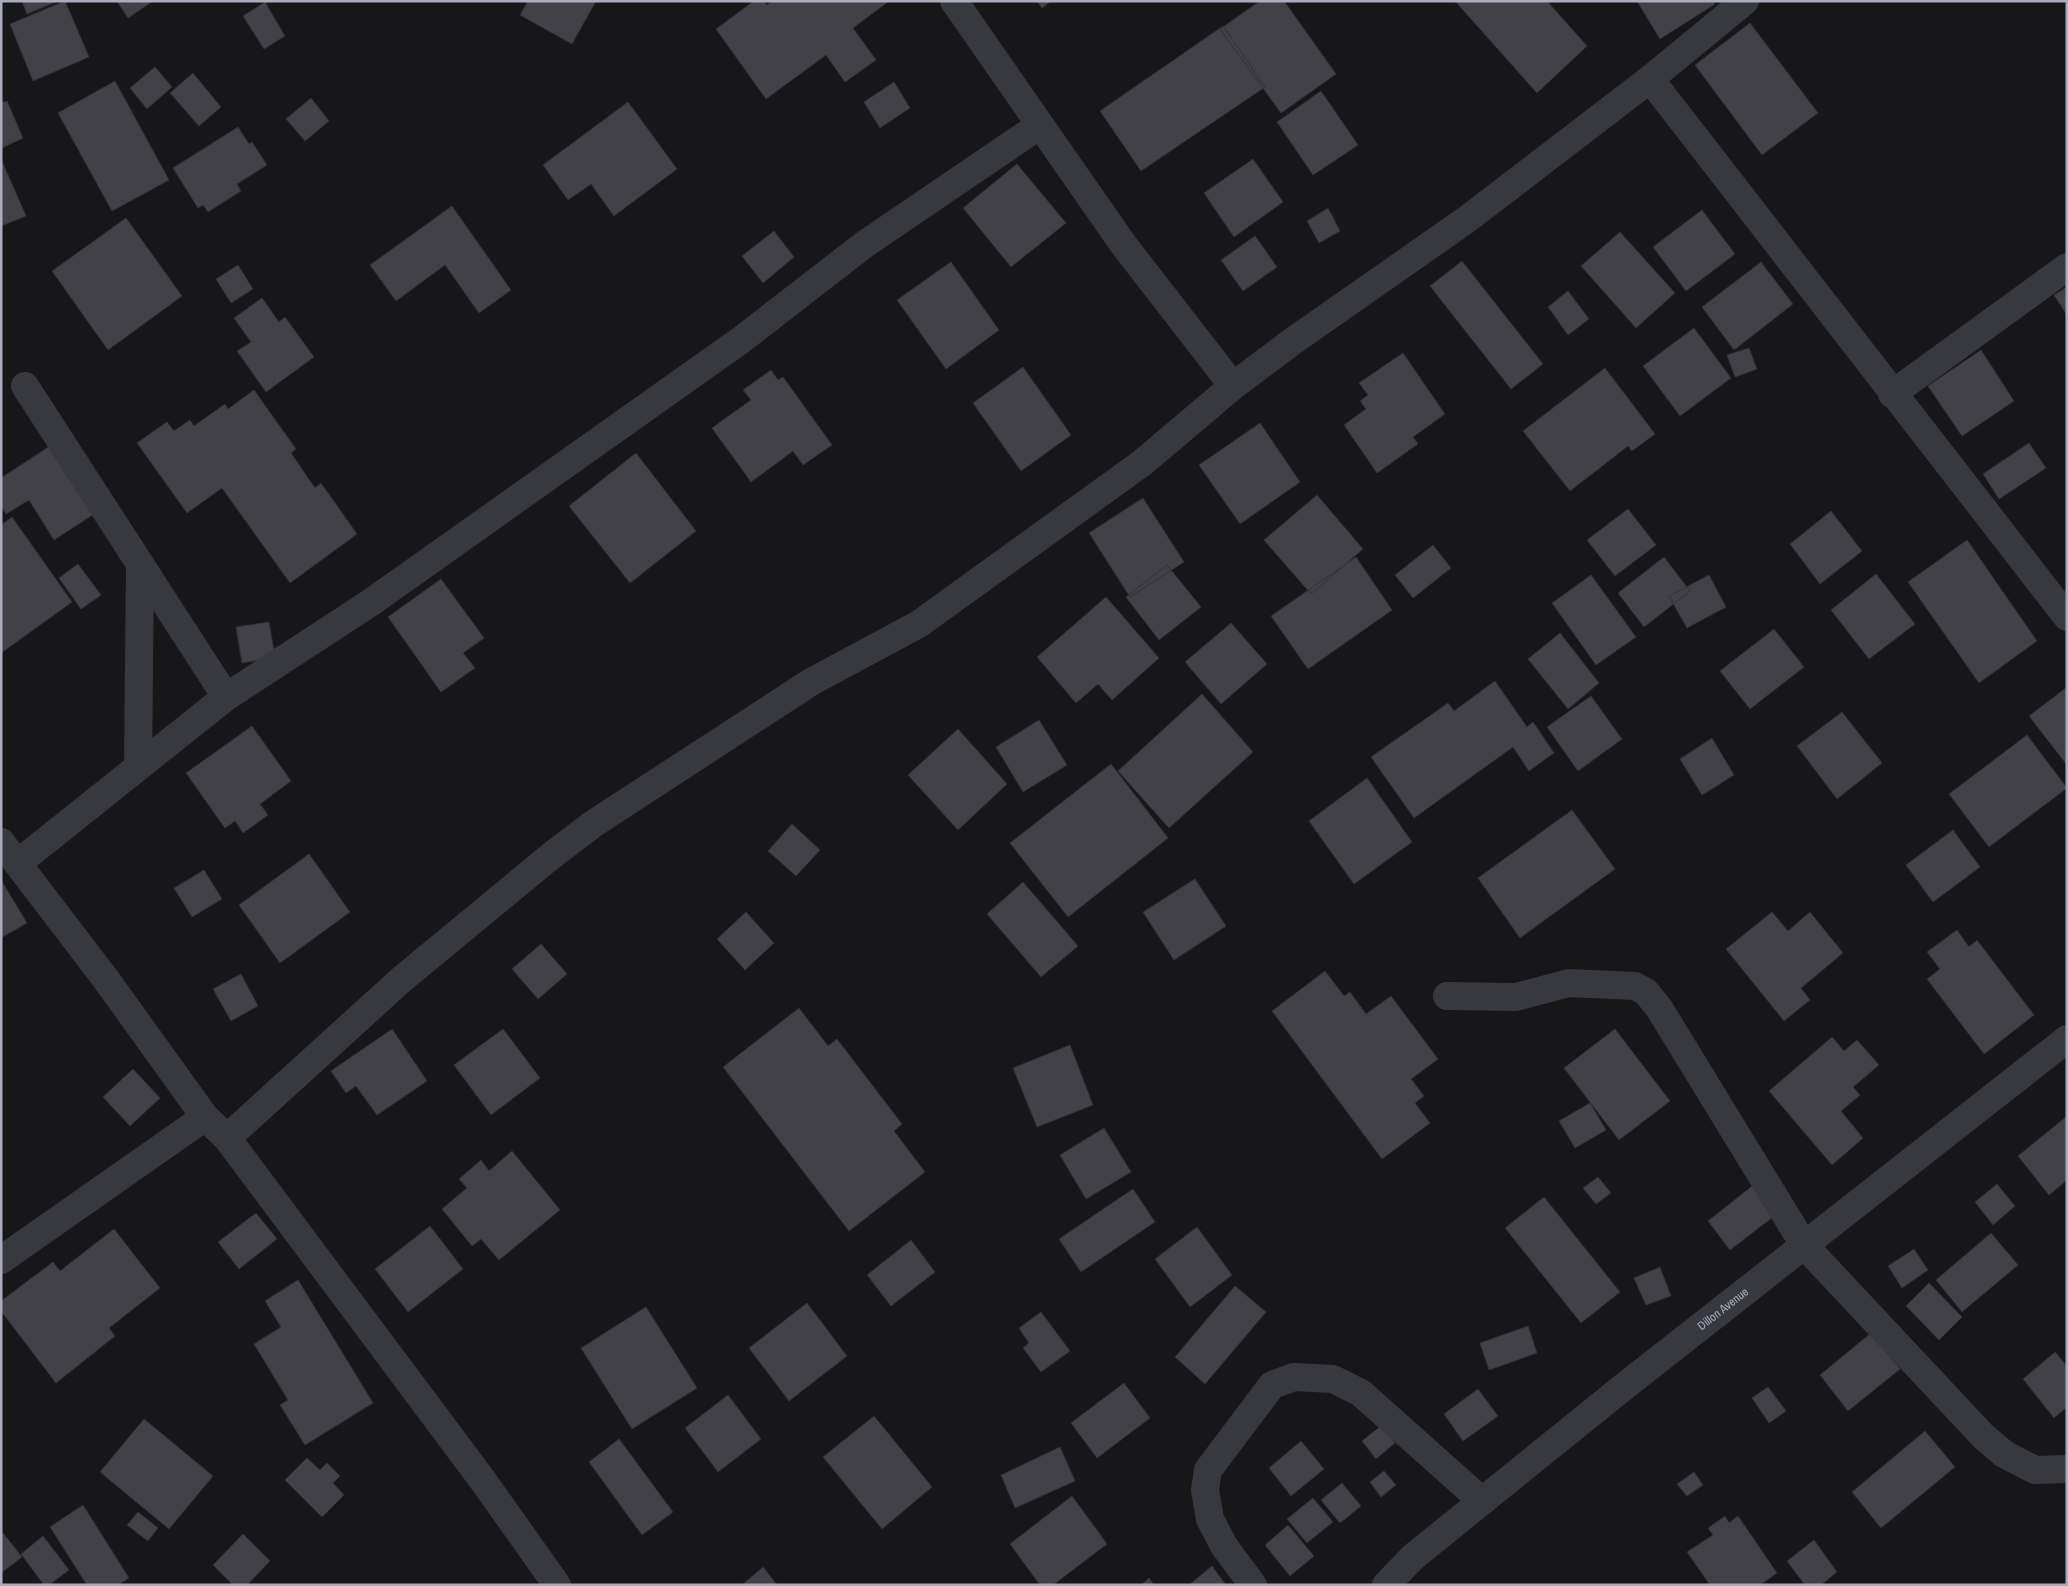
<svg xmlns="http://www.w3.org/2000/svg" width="2068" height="1586" viewBox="0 0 2068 1586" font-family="'Archivo Narrow',sans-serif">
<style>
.building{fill:#414147;stroke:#313136}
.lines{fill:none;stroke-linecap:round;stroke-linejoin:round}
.minor{stroke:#38383f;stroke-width:28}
.tertiary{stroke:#38383f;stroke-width:28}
.labels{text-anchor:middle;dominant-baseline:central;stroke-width:5;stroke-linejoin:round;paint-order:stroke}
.street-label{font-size:12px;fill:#a8acbb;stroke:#121215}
</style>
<rect width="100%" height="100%" fill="#17171a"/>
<!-- building -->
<path class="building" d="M22,1H58L27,14Z
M65,1L89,57L33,81L10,24Z
M117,1H153L128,18Z
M528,1H596L572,44L520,15Z
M754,1H764L767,5L772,1H889L853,28L876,60L845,82L826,55L766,99L716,29Z
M1037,1H1051L1042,8Z
M1260,1H1284L1336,74L1281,113L1220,29Z
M1455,1H1547L1587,46L1537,93Z
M1637,1H1713L1715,4L1660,39Z
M265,2L285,36L264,49L243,16Z
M1750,23L1818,113L1762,155L1695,65Z
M1223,26L1265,87L1141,171L1100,111Z
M155,67L172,87L147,109L130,88Z
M193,73L221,107L199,126L170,93Z
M115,81L169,180L112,211L58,113Z
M894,82L910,108L880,128L864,102Z
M1321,91L1358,145L1313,175L1277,122Z
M311,98L329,121L305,141L286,119Z
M7,101L23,138L2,148L1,103Z
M628,102L677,169L614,216L591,184L568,200L543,165Z
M238,127L249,144L252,142L267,165L237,184L241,191L208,212L203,205L198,208L173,168Z
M1,159L26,216L1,226Z
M1253,159L1283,202L1234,237L1204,193Z
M1017,164L1066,223L1011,267L963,208Z
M452,206L511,290L479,313L445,265L396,301L370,265Z
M1328,208L1340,231L1319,243L1307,221Z
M1702,210L1735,254L1686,291L1653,247Z
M126,218L182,296L108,350L52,271Z
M774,231L794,257L763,283L742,256Z
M1620,232L1675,293L1636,328L1581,266Z
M1255,236L1277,267L1243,291L1221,260Z
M1462,261L1543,364L1511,389L1430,286Z
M951,262L999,330L946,369L897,300Z
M1761,262L1793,304L1734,350L1702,307Z
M238,265L253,289L231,303L216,279Z
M2067,287V315L2054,295Z
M1568,291L1589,319L1568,335L1548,307Z
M262,298L279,322L285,317L314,357L266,392L237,351L251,342L234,318Z
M1694,328L1731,378L1680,416L1643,366Z
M1749,348L1757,369L1735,377L1727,355Z
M1981,350L2014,401L1962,436L1928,386Z
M1403,353L1445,414L1413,437L1418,444L1377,473L1344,425L1366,409L1360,401L1368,395L1359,383Z
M1023,367L1071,435L1021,471L973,403Z
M1605,368L1655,434L1632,451L1628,446L1570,491L1523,431Z
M771,370L778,380L783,377L832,445L803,465L793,451L751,482L712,428L751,400L743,390Z
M254,390L296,449L291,453L315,488L321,483L357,534L290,583L222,488L187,513L137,443L167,422L174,431L190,420L194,426L225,404L228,409Z
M1260,423L1300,482L1240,524L1199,465Z
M2029,443L2046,468L1999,499L1983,474Z
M50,446L94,514L54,540L29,500L6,514L1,506V478Z
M636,453L696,531L630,583L569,506Z
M1317,495L1363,549L1311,594L1264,540Z
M1143,498L1184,562L1130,597L1089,533Z
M1628,509L1656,545L1615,576L1587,540Z
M1831,511L1862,551L1820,584L1790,544Z
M12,517L72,602L1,653V525Z
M1967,540L2037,641L1979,683L1908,582Z
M1433,545L1451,568L1413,598L1395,575Z
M1356,557L1392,610L1308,669L1271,616Z
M1664,557L1690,591L1644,627L1618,593Z
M78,564L101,595L81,609L59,578Z
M1167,565L1201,607L1159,640L1126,597Z
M1876,574L1915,624L1869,659L1831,610Z
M1591,575L1636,637L1596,665L1552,603Z
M1709,575L1726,607L1687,628L1669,596Z
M441,579L484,638L463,653L475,668L441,692L388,617Z
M1106,597L1159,658L1112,700L1098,684L1076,703L1037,657Z
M269,622L275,657L242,663L236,627Z
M1231,623L1267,664L1221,704L1185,662Z
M1774,629L1804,667L1750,709L1720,671Z
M1560,633L1599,683L1568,709L1528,659Z
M1495,681L1527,727L1533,722L1554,753L1529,771L1513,747L1414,818L1371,757L1448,703L1454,711Z
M2067,687V765L2029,716Z
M1202,694L1253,752L1169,828L1118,771Z
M1591,696L1622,739L1578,771L1547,727Z
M1842,712L1882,763L1837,799L1797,746Z
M1039,720L1067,765L1023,792L996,747Z
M252,726L291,781L260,804L268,815L243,833L235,821L225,828L186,773Z
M958,729L1007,784L958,830L908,775Z
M2027,735L2067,788L1989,847L1949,794Z
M1712,738L1734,775L1702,795L1680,759Z
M1111,764L1168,838L1068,917L1010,843Z
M1367,778L1412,842L1354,884L1309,821Z
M1572,810L1615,869L1520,938L1478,878Z
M792,824L820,850L796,876L768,851Z
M1953,830L1980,867L1933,902L1906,865Z
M309,854L350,912L280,963L239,905Z
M204,870L222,899L192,917L174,888Z
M1195,879L1226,926L1174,960L1143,912Z
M1,880L27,923L1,938Z
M1023,882L1078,946L1041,977L987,914Z
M746,912L774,943L745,970L717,939Z
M1772,912L1788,931L1810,912L1843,953L1801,988L1810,1000L1784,1021L1726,949Z
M1957,930L1969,947L1977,940L2034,1015L1984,1054L1927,979L1940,969L1927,952Z
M541,944L567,974L538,999L512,969Z
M1325,971L1344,996L1350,992L1366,1014L1391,996L1438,1059L1411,1079L1424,1096L1415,1103L1430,1123L1382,1159L1272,1011Z
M241,974L258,1006L231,1021L213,989Z
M799,1008L828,1046L837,1039L902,1124L894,1131L925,1172L849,1231L723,1067Z
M392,1029L427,1081L377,1115L356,1086L346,1093L331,1071Z
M503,1029L540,1078L491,1115L454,1065Z
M1615,1029L1670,1101L1619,1140L1564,1068Z
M1832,1037L1844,1051L1857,1040L1879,1065L1853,1087L1860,1095L1841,1111L1863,1138L1832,1165L1769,1091Z
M1070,1045L1093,1105L1037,1127L1013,1068Z
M133,1069L160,1098L130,1126L103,1097Z
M1590,1103L1606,1130L1575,1148L1559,1121Z
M2067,1116V1180L2049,1195L2018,1156Z
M1104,1128L1131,1172L1086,1199L1060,1155Z
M512,1151L560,1210L499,1260L481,1239L472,1246L442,1209L467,1188L459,1179L481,1160L489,1171Z
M1598,1177L1611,1193L1596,1204L1583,1188Z
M1756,1183L1778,1213L1730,1250L1708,1221Z
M1997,1184L2015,1206L1993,1225L1975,1202Z
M1133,1189L1155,1222L1081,1272L1059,1239Z
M1544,1197L1620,1292L1581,1323L1505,1228Z
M256,1213L277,1239L239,1269L218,1242Z
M430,1226L463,1269L408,1312L375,1269Z
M1197,1227L1232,1275L1190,1307L1155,1259Z
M114,1229L160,1288L109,1328L115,1336L56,1383L1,1311V1301L53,1262L60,1271Z
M1991,1233L2018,1265L1962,1312L1936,1280Z
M911,1240L935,1272L891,1306L867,1275Z
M1914,1249L1928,1270L1902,1288L1888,1266Z
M1660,1267L1671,1296L1646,1305L1634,1278Z
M298,1280L373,1403L305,1445L280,1405L288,1400L254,1344L281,1327L265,1301Z
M1929,1283L1962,1317L1939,1340L1906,1306Z
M1235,1286L1266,1312L1205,1384L1175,1357Z
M807,1303L847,1356L789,1401L749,1348Z
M646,1307L697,1388L632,1429L581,1348Z
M1041,1312L1070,1351L1041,1372L1023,1348L1029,1343L1019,1328Z
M1528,1326L1537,1353L1489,1370L1480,1343Z
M1871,1333L1900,1369L1848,1411L1820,1375Z
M2055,1352L2067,1366V1407L2054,1418L2023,1379Z
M1124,1383L1150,1418L1097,1458L1071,1423Z
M1768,1387L1786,1411L1769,1423L1752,1398Z
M1478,1389L1498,1416L1463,1441L1444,1414Z
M728,1395L761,1439L718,1472L685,1428Z
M874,1416L932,1487L882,1529L823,1457Z
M144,1419L213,1476L169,1529L100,1472Z
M1381,1426L1395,1443L1376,1459L1362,1441Z
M1925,1431L1955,1467L1881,1528L1852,1492Z
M619,1439L673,1512L642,1535L589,1462Z
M1301,1441L1324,1469L1291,1496L1269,1468Z
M1060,1447L1075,1481L1015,1508L1001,1475Z
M307,1458L320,1470L327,1463L340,1476L333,1483L344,1495L322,1517L285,1480Z
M1384,1471L1396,1485L1381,1497L1370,1482Z
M1694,1472L1703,1485L1687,1496L1677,1484Z
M1342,1483L1361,1506L1340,1523L1321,1500Z
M1072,1496L1107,1544L1053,1585H1040L1010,1544Z
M1313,1498L1333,1522L1307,1543L1287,1519Z
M83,1505L129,1578L118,1585H87L50,1527Z
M138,1512L158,1528L148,1541L127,1525Z
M1725,1516L1729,1523L1738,1516L1777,1573L1760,1585H1710L1687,1552L1713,1535L1708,1528Z
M1288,1525L1314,1556L1290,1576L1265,1545Z
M3,1533L22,1557L1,1573V1534Z
M243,1534L270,1561L247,1585H233L213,1565Z
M43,1536L69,1570L49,1585H44L21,1554Z
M1814,1540L1837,1572L1821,1585H1805L1787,1561Z
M1212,1566L1226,1585H1189Z
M763,1567L777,1585H742Z
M1149,1578L1154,1585H1141Z"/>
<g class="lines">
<!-- minor -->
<path class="minor" d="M954,1L1123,244L1233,386
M1650,79L2067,617
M25,386L226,697
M1892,394L2067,267
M138,767L140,564
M1,842L105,978L205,1117L227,1138L484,1482L557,1585
M18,863L226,697L370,603L741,340L865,244L1040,125
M1447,996L1516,997L1569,983L1635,986L1646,992L1659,1008L1804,1245L1983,1436L2004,1454L2035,1470L2067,1469
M227,1138L402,979L551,856L593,824L811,682L919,624L1142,463L1233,386L1293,341L1466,220L1650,79L1745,1
M1,1260L205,1117
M1253,1585L1224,1546L1210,1519L1205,1490L1208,1470L1272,1385L1294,1377L1333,1379L1361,1393L1482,1501"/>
<!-- tertiary -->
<path class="tertiary" id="s1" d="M1386,1585L1413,1557L1626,1385L2067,1039"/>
</g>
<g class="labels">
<!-- street labels -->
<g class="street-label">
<text stroke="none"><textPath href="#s1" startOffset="436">Dillon Avenue</textPath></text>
</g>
</g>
<!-- border -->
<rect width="2068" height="1586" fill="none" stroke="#a8acbb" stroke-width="5"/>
</svg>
